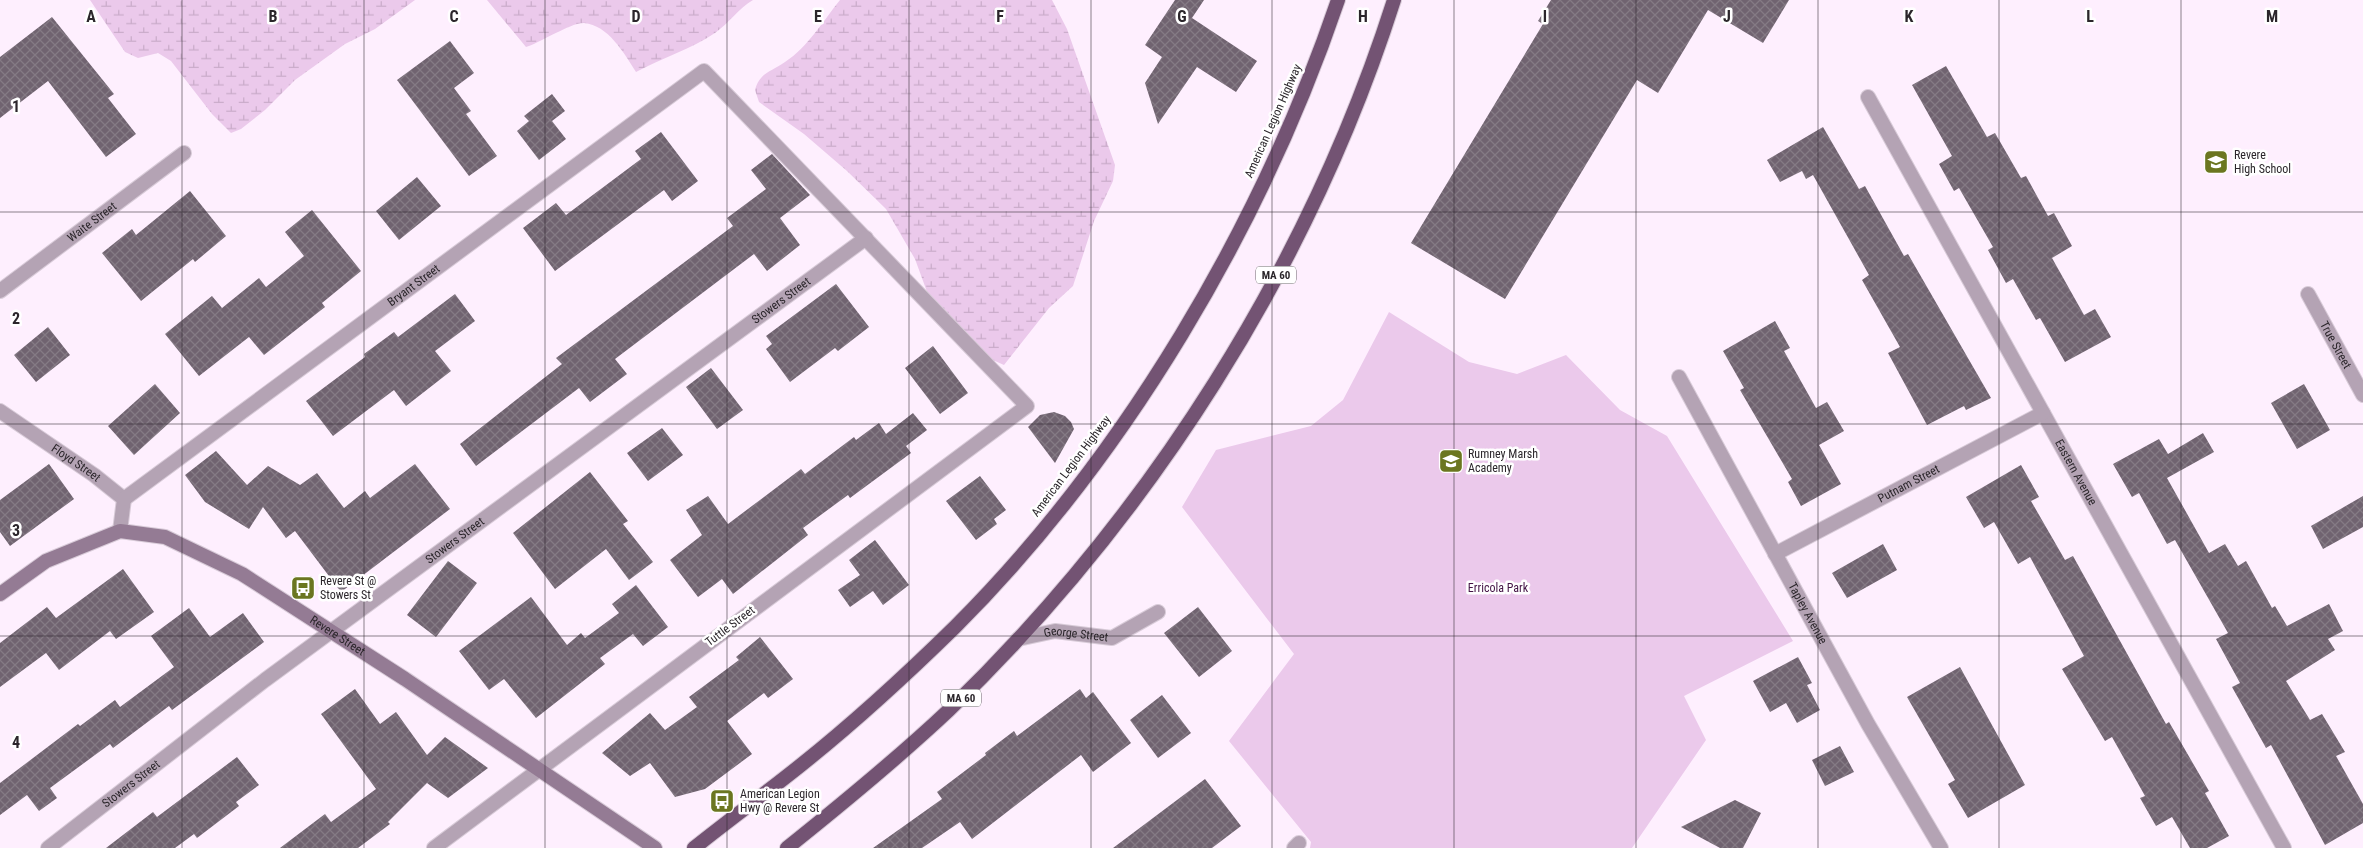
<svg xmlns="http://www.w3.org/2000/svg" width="2363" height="848" viewBox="0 0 2363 848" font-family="'Roboto Condensed',sans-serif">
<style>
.wetland{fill:url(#wetland-marsh)}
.park{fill:#ebc9eb}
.building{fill:url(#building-cross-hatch)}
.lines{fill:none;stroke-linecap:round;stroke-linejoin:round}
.minor-casing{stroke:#d8cbd8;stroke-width:16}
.secondary-casing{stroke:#d8cbd8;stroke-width:16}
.trunk-casing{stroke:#d8cbd8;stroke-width:16}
.minor{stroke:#b4a3b4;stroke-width:14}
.secondary{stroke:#947b94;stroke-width:14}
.trunk{stroke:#735373;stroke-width:14}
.grid{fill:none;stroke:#2b262b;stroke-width:1;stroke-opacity:0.55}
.labels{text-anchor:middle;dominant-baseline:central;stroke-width:5;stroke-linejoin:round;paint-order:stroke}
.shield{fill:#fff;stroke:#6b676b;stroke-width:1}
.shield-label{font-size:11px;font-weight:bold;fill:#2b262b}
.street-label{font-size:12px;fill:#2b262b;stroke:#fff}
.poi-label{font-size:12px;fill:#2b262b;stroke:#fff;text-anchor:start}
.park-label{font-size:12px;fill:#431345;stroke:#fff}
.grid-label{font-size:16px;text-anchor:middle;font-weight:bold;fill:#2b262b;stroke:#fff;stroke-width:5;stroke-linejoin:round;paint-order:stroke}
</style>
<defs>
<pattern id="wetland-marsh" width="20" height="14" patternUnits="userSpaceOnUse" patternTransform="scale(1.25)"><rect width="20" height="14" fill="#ebc9eb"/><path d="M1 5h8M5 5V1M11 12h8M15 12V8" fill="none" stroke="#caacca"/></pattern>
<pattern id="building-cross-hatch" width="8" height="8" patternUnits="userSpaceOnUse" patternTransform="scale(1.25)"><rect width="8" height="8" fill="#706370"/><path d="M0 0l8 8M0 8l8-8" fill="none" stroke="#847a84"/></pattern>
</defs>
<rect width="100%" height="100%" fill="#feeffe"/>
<!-- wetland -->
<path class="wetland" d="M90,0H415L375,29L345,44L295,80L265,110L241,129L231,133L212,114L171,61L158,53L138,58L125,52Z
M487,0H753C738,9 729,23 715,33C691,49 662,58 636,72C624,53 608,25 584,23C575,23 565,29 558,32C546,37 538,43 526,47Z
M840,0H1052L1067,29L1115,165L1113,181L1094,221L1073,286L1049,308L1004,365L986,357L930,300L915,259L886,209L847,171L804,134L759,102L755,90C760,72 771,72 785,62C808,47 823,21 840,0Z"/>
<!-- park -->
<path class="park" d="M1389,312L1469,362L1517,374L1566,355L1620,410L1667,436L1793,641L1684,696L1706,740L1632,848H1310L1311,842L1229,741L1294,654L1182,507L1216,450L1311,426L1343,400Z"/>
<!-- building -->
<path class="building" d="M1175,0H1204L1192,18L1257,61L1236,92L1197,67L1158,124L1145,83L1162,57L1145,45Z
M1551,0H1789L1763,43L1708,10L1658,93L1637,80L1505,299L1411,243L1543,24L1538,21Z
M52,17L114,94L108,98L136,134L106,157L48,81L0,118V57Z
M450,41L474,73L454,88L471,111L466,114L497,156L469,176L397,80Z
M1946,66L1987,137L1995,133L2021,178L2026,176L2048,216L2054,213L2072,246L2052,258L2084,315L2095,309L2111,337L2065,362L2040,318L2036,320L2013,279L2006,283L1988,250L1993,247L1959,188L1954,191L1939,164L1952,156L1912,85Z
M552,94L565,111L552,121L566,139L539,160L517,131L529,121L524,116Z
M1823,127L1859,189L1865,186L1904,256L1908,254L1991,398L1966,410L1964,406L1927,425L1888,353L1900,347L1862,280L1869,275L1813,175L1806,179L1802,171L1780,182L1767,160Z
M661,132L698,181L672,201L664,190L555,271L523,228L556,203L566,215L641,159L635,151Z
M772,154L810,195L780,218L800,245L767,271L754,254L615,359L627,374L590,402L579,388L476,466L460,444L562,364L556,358L733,226L727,218L766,189L751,170Z
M417,177L441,206L399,240L376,211Z
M190,191L226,236L195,262L193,259L141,301L102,253L132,229L136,235Z
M312,210L361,271L322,303L325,307L264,355L249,337L199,376L165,334L212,296L222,308L259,278L266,287L304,256L285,232Z
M836,284L869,327L838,351L835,348L790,382L766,349L772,344L766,336Z
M455,294L475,321L435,351L451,371L406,406L394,390L333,436L306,401L365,357L364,354L394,332L398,337Z
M1775,321L1790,348L1784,351L1816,408L1827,402L1844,431L1819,445L1841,484L1801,506L1788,482L1792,479L1740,390L1744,388L1723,351Z
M48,327L70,355L36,382L14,355Z
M933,346L968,393L940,414L905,368Z
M711,368L743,410L717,429L686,387Z
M155,384L180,413L134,455L108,426Z
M2304,384L2330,430L2297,449L2271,403Z
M1054,412L1065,416L1071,422L1074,429L1055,463L1028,427L1040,415Z
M913,413L927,430L906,446L911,453L850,498L848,495L803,528L808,535L733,594L722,579L698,597L670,560L702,535L686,510L708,496L728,524L801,469L805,474L854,437L856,440L879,423L886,434Z
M662,428L683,455L648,481L627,453Z
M2203,433L2214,452L2167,478L2209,553L2225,544L2238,566L2246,561L2272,608L2275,606L2287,626L2329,604L2343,631L2328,639L2335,650L2286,681L2310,720L2322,714L2345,752L2336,756L2363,804V823L2325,845L2271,745L2266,748L2232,687L2240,683L2216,639L2228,633L2175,540L2167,544L2139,493L2132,497L2113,464L2159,439L2168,454Z
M216,451L247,485L268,466L300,485L317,473L344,508L365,491L370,498L415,464L450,509L341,592L295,531L286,538L263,507L249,529L205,502L185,475Z
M49,464L74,499L10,546L0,532V500Z
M2021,465L2039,497L2031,501L2065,560L2073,556L2166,724L2169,722L2209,791L2205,793L2229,836L2207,848H2190L2172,817L2156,826L2140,798L2145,796L2112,737L2105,741L2062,669L2084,656L2030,557L2018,564L1994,522L1984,528L1966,497Z
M590,472L628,521L623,524L653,562L629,580L606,549L555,589L513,533Z
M980,476L1006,510L994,519L997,524L976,540L946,501Z
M2363,496V527L2323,549L2311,526Z
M875,540L909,585L883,605L873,591L850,607L838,590L860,575L849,560Z
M1883,544L1897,570L1847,598L1832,573Z
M448,561L477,583L436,637L407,615Z
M123,569L154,612L116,639L110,631L59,670L46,653L0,687V643L47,607L56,618Z
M636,585L668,627L643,646L633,634L600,658L605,664L536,718L504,679L489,690L459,651L531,597L567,645L581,633L585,638L619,613L612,604Z
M1198,607L1232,651L1199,677L1164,633Z
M189,608L210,637L243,613L264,642L172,710L169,706L113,748L110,744L50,788L57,798L39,811L27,795L0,815V783L78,724L80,726L115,700L120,707L174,667L151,636Z
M760,637L793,679L768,698L764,693L727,721L752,754L705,789L675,797L650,763L630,776L602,753L650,713L665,730L697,707L689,697L739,660L736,657Z
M1798,657L1812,683L1807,685L1820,710L1797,723L1786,703L1770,712L1753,681Z
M1960,667L2025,785L1968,818L1948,784L1955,780L1907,697Z
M355,689L380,724L396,712L427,755L445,737L488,768L448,798L427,783L388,822L390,824L358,848H280L325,814L331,822L376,789L321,714Z
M1080,689L1086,698L1093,692L1131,743L1093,772L1081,755L972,839L960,822L922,848H873L942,799L937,792L986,755L985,753L1014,731L1017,736Z
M1162,695L1191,733L1158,758L1130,720Z
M1840,746L1854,772L1825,786L1812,760Z
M237,757L259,785L236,802L239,806L197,838L194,834L175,848H106L153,812L157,817Z
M1205,779L1241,826L1212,848H1113Z
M1735,800L1761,813L1743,848H1720L1681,827Z"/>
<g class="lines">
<defs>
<g id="minor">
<path id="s1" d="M1868,97L2284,848"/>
<path id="s2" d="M0,291L184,153"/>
<path id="s3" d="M2308,294L2363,395"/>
<path id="s4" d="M1679,377L1868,724L1941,848"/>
<path id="s5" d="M0,411L94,475L124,499L120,531"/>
<path id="s6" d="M124,499L704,71L1027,406L434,848"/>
<path id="s7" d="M1775,554L2043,413"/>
<path id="s8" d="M1018,639L1055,631L1112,638L1158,612"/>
<path id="s9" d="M48,848L265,680L866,238"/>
<path d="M1294,848L1299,843"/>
</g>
<g id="secondary">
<path id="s10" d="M0,594L46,561L120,531L165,537L242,574L405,679L655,848"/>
</g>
<path id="trunk" d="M694,848C729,820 766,793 801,765C855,722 906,675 955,627C1125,457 1261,227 1338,0
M787,848C842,804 897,759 949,710C1150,516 1309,267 1394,0"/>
</defs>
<!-- minor casing -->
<use href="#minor" class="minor-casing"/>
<!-- secondary casing -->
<use href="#secondary" class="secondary-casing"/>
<!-- trunk casing -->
<use href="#trunk" class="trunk-casing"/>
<!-- minor -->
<use href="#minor" class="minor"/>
<!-- secondary -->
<use href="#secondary" class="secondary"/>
<!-- trunk -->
<use href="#trunk" class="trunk"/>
</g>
<!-- grid -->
<path class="grid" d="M182,0V848M364,0V848M545,0V848M727,0V848M909,0V848M1091,0V848M1272,0V848M1454,0V848M1636,0V848M1818,0V848M1999,0V848M2181,0V848M0,212H2363M0,424H2363M0,636H2363"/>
<!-- icons -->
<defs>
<symbol id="school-square" viewBox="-11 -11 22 22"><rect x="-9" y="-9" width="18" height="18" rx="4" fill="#6b7620" stroke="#fff"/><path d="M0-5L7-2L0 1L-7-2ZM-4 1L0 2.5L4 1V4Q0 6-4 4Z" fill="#fff"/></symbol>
<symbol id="bus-square" viewBox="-11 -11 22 22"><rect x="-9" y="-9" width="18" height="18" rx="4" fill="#6b7620" stroke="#fff"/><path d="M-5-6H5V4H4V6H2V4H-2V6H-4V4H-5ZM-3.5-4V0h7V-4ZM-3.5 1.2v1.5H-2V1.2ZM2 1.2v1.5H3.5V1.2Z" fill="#fff"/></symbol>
</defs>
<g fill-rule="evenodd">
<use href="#school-square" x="2202" y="148" width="28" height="28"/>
<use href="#school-square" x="1437" y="447" width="28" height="28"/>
<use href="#bus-square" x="289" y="574" width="28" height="28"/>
<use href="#bus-square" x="708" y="787" width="28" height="28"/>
</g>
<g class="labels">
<!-- shield labels -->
<g class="shield">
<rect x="1256" y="266.5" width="40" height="17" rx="4"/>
<rect x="941" y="689.5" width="40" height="17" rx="4"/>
</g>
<g class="shield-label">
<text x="1276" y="275">MA 60</text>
<text x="961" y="698">MA 60</text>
</g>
<!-- street labels -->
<g class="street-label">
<text transform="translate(1273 121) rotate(-66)">American Legion Highway</text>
<text stroke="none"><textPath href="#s2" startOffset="115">Waite Street</textPath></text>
<text stroke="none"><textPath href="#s6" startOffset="360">Bryant Street</textPath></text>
<text stroke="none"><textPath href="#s9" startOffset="915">Stowers Street</textPath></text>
<text stroke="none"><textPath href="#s3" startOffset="58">True Street</textPath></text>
<text stroke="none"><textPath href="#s5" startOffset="92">Floyd Street</textPath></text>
<text transform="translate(1071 466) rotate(-53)">American Legion Highway</text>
<text stroke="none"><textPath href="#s1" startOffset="429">Eastern Avenue</textPath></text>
<text stroke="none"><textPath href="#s7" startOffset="151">Putnam Street</textPath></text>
<text stroke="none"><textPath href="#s9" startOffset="510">Stowers Street</textPath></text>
<text stroke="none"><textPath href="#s4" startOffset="269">Tapley Avenue</textPath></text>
<text transform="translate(730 626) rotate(-37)">Tuttle Street</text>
<text stroke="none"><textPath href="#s10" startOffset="381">Revere Street</textPath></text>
<text stroke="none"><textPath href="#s8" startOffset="59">George Street</textPath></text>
<text stroke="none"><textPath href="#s9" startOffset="105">Stowers Street</textPath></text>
</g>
<!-- poi labels -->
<g class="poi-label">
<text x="2234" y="155">Revere<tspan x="2234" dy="14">High School</tspan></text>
<text x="1468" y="454">Rumney Marsh<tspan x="1468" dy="14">Academy</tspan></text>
<text x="320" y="581">Revere St @<tspan x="320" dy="14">Stowers St</tspan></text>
<text x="740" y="794">American Legion<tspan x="740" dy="14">Hwy @ Revere St</tspan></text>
</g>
<!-- park labels -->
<g class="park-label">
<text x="1498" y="588">Erricola Park</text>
</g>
</g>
<g class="grid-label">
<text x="91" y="22">A</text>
<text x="273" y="22">B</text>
<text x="454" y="22">C</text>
<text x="636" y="22">D</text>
<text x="818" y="22">E</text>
<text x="1000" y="22">F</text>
<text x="1182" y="22">G</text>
<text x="1363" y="22">H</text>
<text x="1545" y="22">I</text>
<text x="1727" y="22">J</text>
<text x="1909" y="22">K</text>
<text x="2090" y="22">L</text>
<text x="2272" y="22">M</text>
<text x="16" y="112">1</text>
<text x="16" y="324">2</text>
<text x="16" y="536">3</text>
<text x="16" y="748">4</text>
</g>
</svg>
